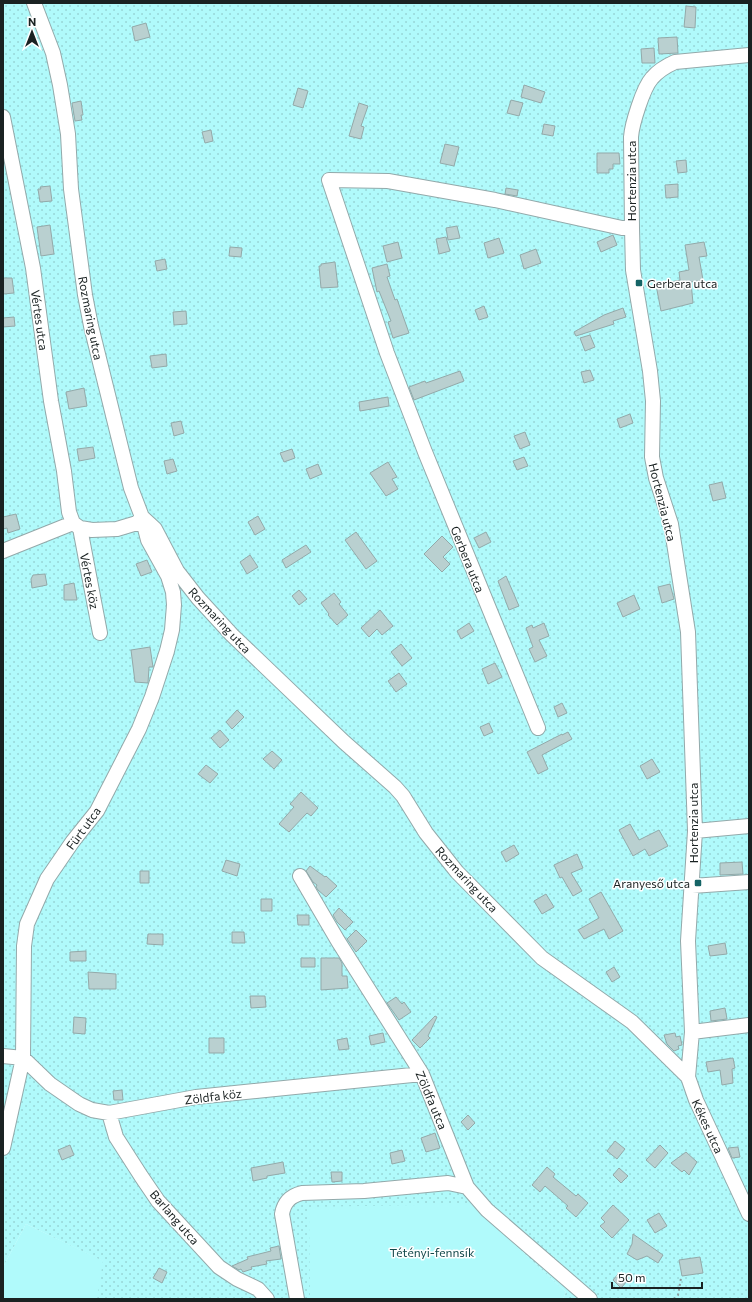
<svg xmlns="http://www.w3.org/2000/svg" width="752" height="1302" viewBox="0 0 752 1302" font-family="Commissioner,sans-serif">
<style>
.grass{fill:#b0fafb}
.garden{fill:url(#garden-dots)}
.building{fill:#b9d0d0;stroke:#93a9a9}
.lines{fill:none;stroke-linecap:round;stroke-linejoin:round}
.minor-casing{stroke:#93a9aa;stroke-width:16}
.path{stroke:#8b9b9c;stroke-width:2;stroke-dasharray:2 3;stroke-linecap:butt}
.minor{stroke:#fff;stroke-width:14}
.poi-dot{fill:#156466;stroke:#fff;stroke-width:1.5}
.labels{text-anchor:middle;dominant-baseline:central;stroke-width:3;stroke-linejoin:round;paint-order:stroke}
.street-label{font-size:12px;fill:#1a2222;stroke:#fff}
.poi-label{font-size:12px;fill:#1a2222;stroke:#fff;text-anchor:start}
.park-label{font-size:12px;fill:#104749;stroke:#fff}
</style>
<defs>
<pattern id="garden-dots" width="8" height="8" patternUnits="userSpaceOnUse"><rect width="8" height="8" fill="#b0fafb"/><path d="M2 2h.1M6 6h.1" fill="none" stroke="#97d6d7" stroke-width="1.8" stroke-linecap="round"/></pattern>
</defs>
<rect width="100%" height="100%" fill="#e6fdfe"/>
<!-- grass -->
<path class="grass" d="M454,1191L471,1204L566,1292L563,1299H304L290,1205Z
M26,1224L106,1262L147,1299H3V1267Z"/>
<!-- garden -->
<path class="garden" d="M3,3H749V1299H563L566,1292L471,1204L309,1207L310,1299H97L103,1261L26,1224L3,1267Z"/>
<!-- building -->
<path class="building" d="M686,6L696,7L695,28L684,27Z
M146,23L150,37L135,41L132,27Z
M677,37L678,53L659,54L658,38Z
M654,48L655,63H642L641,49Z
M524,85L545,92L541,103L521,97Z
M298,88L308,91L303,108L293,105Z
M511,100L523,103L519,116L507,113Z
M81,101L83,115H81L82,120L75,121L72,103Z
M359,103L368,106L361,126L364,127L361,139L349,136Z
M544,124L555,126L553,136L542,134Z
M211,130L213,141L205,143L202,132Z
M445,144L459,147L454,166L440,163Z
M597,153H619L620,164H613V169H609V173H597Z
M686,160L687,172L678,173L676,161Z
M678,184V197L666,198L665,185Z
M50,186L52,201L40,202L38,189H41L40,187Z
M506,188L518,190L517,196L505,194Z
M50,225L54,254L41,256L37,227Z
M457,226L460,238L448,240L446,228Z
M613,235L617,245L601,252L597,242Z
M446,237L450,251L439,254L436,239Z
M499,238L504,253L488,258L484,243Z
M398,242L402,258L387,262L383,246Z
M704,242L707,256L699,257L703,280L691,282L693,303L661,311L656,285L680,280L679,272L689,270L685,245Z
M230,247L242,248L241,257L229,256Z
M536,249L541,263L524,269L520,255Z
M165,259L167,269L157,271L155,261Z
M335,262L338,287L321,288L319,266H321V264Z
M387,264L390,276L387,277L395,300L397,299L409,333L393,338L388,322L391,321L379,291L377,292L372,268Z
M3,278H12L14,293L3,294Z
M484,306L488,317L479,320L475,310Z
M623,308L626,317L613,321L614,324L576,336L574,332L604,315Z
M186,311L187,324L174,325L173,312Z
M14,317L15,326L3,327V318Z
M590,335L595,347L585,351L580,338Z
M166,354L167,366L152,368L150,356Z
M590,370L594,380L584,383L581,372Z
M460,371L464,381L414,400L409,387L425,381L426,383Z
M84,388L87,406L69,409L66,392Z
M388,397L389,406L360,411L359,402Z
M630,414L633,423L620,428L617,419Z
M181,421L184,433L174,436L171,423Z
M525,432L530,445L520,449L514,436Z
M93,447L95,458L79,461L77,449Z
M292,449L295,458L284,462L280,453Z
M524,457L528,466L517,470L513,461Z
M173,459L177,471L167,474L164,461Z
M388,462L397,477L392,479L398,489L386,496L370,473Z
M318,464L322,474L310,479L306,469Z
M722,482L726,498L713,501L709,485Z
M16,514L20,529L8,533L7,528L3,529V517Z
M258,516L265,529L255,535L248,522Z
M356,532L377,561L366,569L345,540Z
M486,532L491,542L479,548L474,538Z
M442,536L453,547L443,557L450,564L442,572L424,554Z
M306,545L311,552L286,568L282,560Z
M250,555L258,567L247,574L240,562Z
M147,560L152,572L141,576L136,564Z
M45,574L47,585L32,588L31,579L33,575Z
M506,576L519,606L509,610L498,581Z
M74,583L77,600H64V585Z
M670,584L674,599L662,603L658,587Z
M299,590L307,599L299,605L292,596Z
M334,593L341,602L339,604L348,615L337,625L328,615L329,614L321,603Z
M634,595L640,609L623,617L617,603Z
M380,610L393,626L382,635L377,629L369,637L361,628Z
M469,623L474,631L461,639L457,631Z
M544,623L549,636L539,640L547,656L535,662L529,649L533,647L526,628L532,625L533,628Z
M401,644L412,658L402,666L391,652Z
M150,647L153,667H149L148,683L135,682L131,650Z
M495,663L502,677L488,684L482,669Z
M399,673L407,684L396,692L388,681Z
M562,703L567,713L558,717L554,707Z
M237,710L244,717L232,729L226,722Z
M489,723L493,732L484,736L480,727Z
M220,730L229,740L220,748L211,738Z
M568,732L572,739L542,755L548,769L538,774L527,752L562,734V735Z
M272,751L282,760L274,769L263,759Z
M652,759L660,772L647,779L640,766Z
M206,765L218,774L210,783L198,774Z
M301,792L318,808L311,816L307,813L289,832L279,824L294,807L290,804Z
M630,824L639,840L659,830L668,846L649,856L645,849L633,856L619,830Z
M514,845L519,854L506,862L501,852Z
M577,854L583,868L571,873L582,891L573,896L562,877L560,878L554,865Z
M226,860L240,864L237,876L222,871Z
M742,862L743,874L720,875V863Z
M310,866L325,877L326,876L337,886L326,897L318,890L316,887L317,885L313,882L306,871Z
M140,871H149V883H140Z
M601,892L623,931L609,939L604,929L584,939L578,930L599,918L589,899Z
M546,894L554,907L542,914L534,901Z
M261,899H272V911H261Z
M339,908L353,922L345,930L337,922L333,915Z
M297,915H309V925H298Z
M356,930L367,941L356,952L347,939Z
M232,932H244L245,943H232Z
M148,934H163V945L147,944Z
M725,943L727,954L710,956L708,946Z
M86,951V961H70V952Z
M301,958H315V967H301Z
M321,958H339L342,963V976H347L348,988L321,990Z
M614,967L620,977L612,982L606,972Z
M88,972L116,974V989H89Z
M250,996H265L266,1007L251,1008Z
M396,997L402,1004L404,1002L411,1012L399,1020L387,1003Z
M725,1008L727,1019L711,1021L710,1011Z
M435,1016L437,1017L428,1036L430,1038L420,1048L412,1040Z
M74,1017L86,1018L85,1034L73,1033Z
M383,1033L385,1042L371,1045L369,1036Z
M675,1033L676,1037L680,1036L682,1045L678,1046L679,1049L674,1051L667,1044L664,1035Z
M209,1038H224V1053H209Z
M347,1038L349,1049L339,1050L337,1040Z
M733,1058L735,1068L732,1069L733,1083L722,1085L720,1070L708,1072L706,1062Z
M122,1090L123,1100H114L113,1091Z
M468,1115L475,1123L468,1130L461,1122Z
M435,1133L440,1148L426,1152L421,1138Z
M615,1141L625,1149L617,1159L607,1151Z
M70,1145L74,1155L62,1160L58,1150Z
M660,1145L668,1153L655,1168L646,1160Z
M738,1147L740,1157L732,1158L728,1148Z
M402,1150L405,1161L392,1164L390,1153Z
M686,1152L697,1162L689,1175L684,1170L682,1172L671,1163Z
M283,1162L285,1173L267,1176V1178L253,1181L251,1168Z
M547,1167L555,1174L553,1177L576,1196L578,1194L588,1203L576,1217L566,1208L568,1206L545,1186L540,1192L532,1185Z
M619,1168L628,1176L621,1183L613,1175Z
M331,1172H342V1181L332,1182Z
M613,1205L629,1220L612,1238L600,1226L605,1222L601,1218Z
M659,1213L667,1226L655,1233L647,1220Z
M633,1234L663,1255L658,1263L647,1256L637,1260L627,1254L632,1244Z
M279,1246L281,1259L266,1261L267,1264L251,1267L252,1269L243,1272L241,1269L239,1270L232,1266L248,1259L247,1257L271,1251L270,1248Z
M700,1257L703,1273L682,1276L679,1260Z
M159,1268L167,1272L162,1283L153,1278Z
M619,1273L628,1280L621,1288L613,1280Z"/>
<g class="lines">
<defs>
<path id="minor" d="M749,55L675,62C666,66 658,71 652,78C643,88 632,124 631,137L632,228L633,270L650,371L653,401L652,457L656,478L671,524L688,632L695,831L688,941L692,1032L688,1077L696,1100L749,1214
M3,117L33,268L51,401L64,471L69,512L73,523
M142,517L155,529L177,571L198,598L232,635L344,742L395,787L403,796L426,833L457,872L542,958L632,1022L688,1077
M80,528L100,633
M3,551L73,523L80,528L92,530L117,529L137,523L142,517
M538,728L425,452L387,353L329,180L388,181L495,200L622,228H632
M695,831L749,826
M300,876L338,941L422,1074L467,1187L487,1210L590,1299
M692,886L749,882
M692,1032L749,1025
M3,1056L23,1058
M23,1058L50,1084L79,1104L92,1110L109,1113L196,1097L422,1074
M109,1113L116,1137L141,1176L158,1201L219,1267L237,1279L258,1289L267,1299
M3,1148L23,1058L24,946L27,924L47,879L73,841L97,811L139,729L152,697L167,651L172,630L174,605L173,592L168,576L148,540L142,517L131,488L91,326L85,295L71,189L68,134L60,85L53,53L34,3
M297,1299L282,1214C284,1202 290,1196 302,1193L364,1191L448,1183L467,1187"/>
</defs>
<!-- minor casing -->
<use href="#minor" class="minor-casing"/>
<!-- path -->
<path class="path" d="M674,1299L678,1295L681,1278"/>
<!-- minor -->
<use href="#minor" class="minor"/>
</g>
<!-- markers -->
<g class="poi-dot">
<rect x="635" y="279" width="8" height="8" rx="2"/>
<rect x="694" y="879" width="8" height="8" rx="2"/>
</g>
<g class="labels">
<!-- street labels -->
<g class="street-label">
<text transform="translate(631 181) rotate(-90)">Hortenzia utca</text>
<text transform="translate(91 318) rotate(79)">Rozmaring utca</text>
<text transform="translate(40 320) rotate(82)">Vértes utca</text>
<text transform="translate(663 502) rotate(76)">Hortenzia utca</text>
<text transform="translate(468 559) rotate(68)">Gerbera utca</text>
<text transform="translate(90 581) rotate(79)">Vértes köz</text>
<text transform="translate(220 620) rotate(47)">Rozmaring utca</text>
<text transform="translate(693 823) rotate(-90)">Hortenzia utca</text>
<text transform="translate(83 828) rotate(-54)">Fürt utca</text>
<text transform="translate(467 879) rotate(47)">Rozmaring utca</text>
<text transform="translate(213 1096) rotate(-7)">Zöldfa köz</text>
<text transform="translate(432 1100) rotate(67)">Zöldfa utca</text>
<text transform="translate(708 1126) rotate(65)">Kékes utca</text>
<text transform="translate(175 1217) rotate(49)">Barlang utca</text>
</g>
<!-- poi labels -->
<g class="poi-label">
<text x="647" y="283">Gerbera utca</text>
<text x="690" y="883" text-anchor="end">Aranyeső utca</text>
</g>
<!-- park labels -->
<g class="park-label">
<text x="432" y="1252">Tétényi-fennsík</text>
</g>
</g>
<!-- border -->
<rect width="752" height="1302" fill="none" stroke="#1a2222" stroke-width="8"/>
<!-- north arrow -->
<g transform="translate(32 32)" stroke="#ffffff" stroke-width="3" paint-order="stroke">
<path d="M0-3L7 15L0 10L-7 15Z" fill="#1a2222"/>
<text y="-6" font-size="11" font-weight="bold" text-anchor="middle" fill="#1a2222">N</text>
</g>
<!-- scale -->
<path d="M612 1282v6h90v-6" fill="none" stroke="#1a2222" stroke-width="2"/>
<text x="618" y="1282" font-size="12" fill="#1a2222" stroke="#ffffff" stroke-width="3" paint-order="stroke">50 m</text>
</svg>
